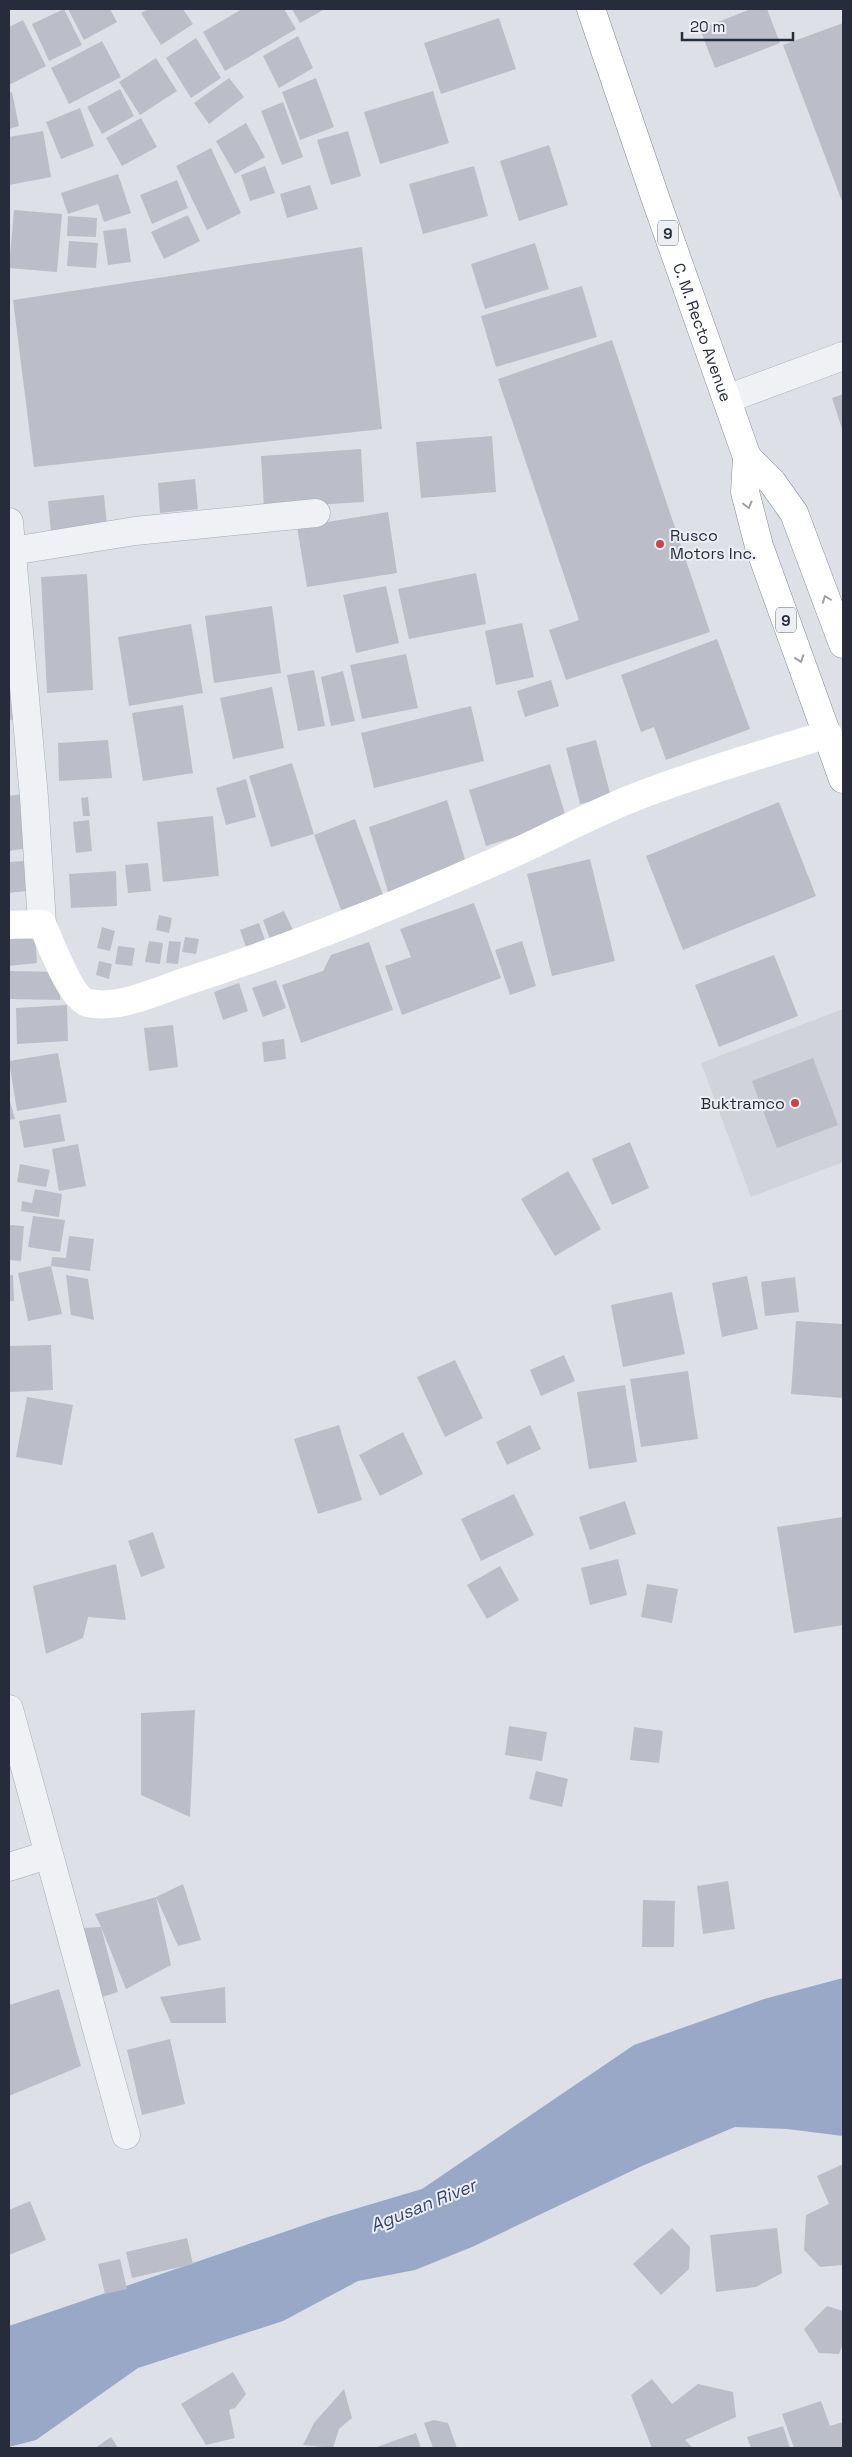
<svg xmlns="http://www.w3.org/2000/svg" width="852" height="2457" viewBox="0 0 852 2457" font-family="'Space Grotesk',sans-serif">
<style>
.built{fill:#d0d2dc}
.water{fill:#99a8c6}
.building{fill:#bbbec9}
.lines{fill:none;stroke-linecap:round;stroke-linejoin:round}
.street-casing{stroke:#a6aab4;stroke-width:29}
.highway-casing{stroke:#858b9d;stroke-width:29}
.street{stroke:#f0f1f5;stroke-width:28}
.secondary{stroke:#fff;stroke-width:28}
.highway{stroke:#fff;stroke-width:28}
.oneway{stroke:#9ea0a8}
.poi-dot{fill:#ca4445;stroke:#edeff5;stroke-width:2}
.labels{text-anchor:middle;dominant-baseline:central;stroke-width:4;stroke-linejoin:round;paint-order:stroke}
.shield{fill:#edeff5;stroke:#626674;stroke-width:1}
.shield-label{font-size:15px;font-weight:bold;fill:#272c3d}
.street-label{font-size:16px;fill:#272c3d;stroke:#edeff5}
.poi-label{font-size:16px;fill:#272c3d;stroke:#edeff5;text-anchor:start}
.water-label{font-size:18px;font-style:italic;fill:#334570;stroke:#edeff5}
</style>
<rect width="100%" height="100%" fill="#dde0e7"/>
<!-- built -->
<path class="built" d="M843,1009V1162L751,1197L701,1063Z"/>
<!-- water -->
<path class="water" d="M843,1978V2136L787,2129L735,2127L642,2166L472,2247L415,2270L358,2281L283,2321L138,2368L36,2440L9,2447V2326L328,2217L422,2189L634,2045L764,1999Z"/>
<!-- building -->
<path class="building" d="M64,9L82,45L49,61L32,24Z
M68,9H110L117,22L84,40Z
M148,9H183L193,24L161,45L141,13Z
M242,9H284L296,29L225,71L203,32Z
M292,9H325L300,23Z
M751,9H767L780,43L715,68L700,29Z
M499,18L516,69L441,94L424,43Z
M23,20L46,66L9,85V27Z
M843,23V204L783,45Z
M298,36L313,68L279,88L263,56Z
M196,38L221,78L191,98L166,58Z
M102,41L121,77L69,104L51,68Z
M156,58L177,91L140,115L119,82Z
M229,78L244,97L209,124L194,103Z
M316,78L334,127L300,140L282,92Z
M120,89L134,116L102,134L87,107Z
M433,91L449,143L380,164L364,112Z
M12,92L19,126L9,129V93Z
M283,102L303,157L282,165L261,111Z
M80,108L94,146L61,159L46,122Z
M141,118L157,147L122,166L106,138Z
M246,123L265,157L235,174L216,141Z
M43,131L51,177L9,185V137Z
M348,131L361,176L331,185L317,140Z
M549,145L568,205L519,221L500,161Z
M211,148L241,213L207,230L176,166Z
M265,166L275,193L250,201L241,175Z
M474,166L488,216L423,234L409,184Z
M118,174L131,213L104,222L98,204L68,214L61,193Z
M177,180L188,208L152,224L140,195Z
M310,185L318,209L287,218L280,194Z
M14,210L62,214L57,272L9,268Z
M188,215L200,241L164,259L151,232Z
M68,216L97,218L96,237L67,236Z
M126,228L131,262L108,265L103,231Z
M69,241L98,243L96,268L67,266Z
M535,243L549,289L485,309L471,264Z
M362,247L382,429L34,467L13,300Z
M582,286L597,337L496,367L481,316Z
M612,340L710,632L566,680L549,630L579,620L498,379Z
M843,394V432L832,398Z
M492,436L496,492L421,498L416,442Z
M361,449L364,502L264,508L261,456Z
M195,479L198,509L160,513L158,483Z
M104,495L107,526L51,532L48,501Z
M388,512L397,573L307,587L297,527Z
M476,573L486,624L409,639L398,589Z
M87,574L93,690L47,693L41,577Z
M386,586L399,643L356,653L343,595Z
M272,606L281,673L214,683L205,616Z
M522,623L534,677L496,685L485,631Z
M191,624L203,693L129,706L118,637Z
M717,639L750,729L666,760L654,727L641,732L621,675Z
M406,654L418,708L362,719L350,665Z
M314,670L325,726L298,731L287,675Z
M343,671L355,721L331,726L321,677Z
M551,680L559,706L525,717L517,691Z
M9,683H14L17,719L9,720Z
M272,687L284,748L233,759L220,698Z
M183,705L193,773L143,781L132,713Z
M471,706L484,761L374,788L361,733Z
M108,740L112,778L59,781L58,743Z
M596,740L611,797L580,804L566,748Z
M292,763L314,834L271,847L249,776Z
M550,764L567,821L486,846L469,790Z
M246,779L256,817L226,825L216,788Z
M27,793L34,847L9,851V796Z
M88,797L90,816H83L81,798Z
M447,800L467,866L388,892L369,827Z
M779,802L816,896L683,950L646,856Z
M213,816L219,876L163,882L157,822Z
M355,819L383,895L341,910L314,835Z
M89,820L92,851L76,853L73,822Z
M590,859L615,961L552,976L527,874Z
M24,861L26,891L9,893V862Z
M148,863L151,891L128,893L125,865Z
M116,871L117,906L71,908L69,874Z
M474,903L501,978L402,1015L385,966L411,957L400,929Z
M284,911L293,930L270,939L263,920Z
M159,915L172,918L169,933L156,930Z
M259,923L265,940L246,947L240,930Z
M102,927L115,931L110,951L97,948Z
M35,936L37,963L9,966V939Z
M185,937L199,939L196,954L182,952Z
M149,941L163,943L160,964L145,962Z
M169,941L181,942L178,964L166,963Z
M522,941L536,986L510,995L495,950Z
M369,942L393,1010L301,1043L282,985L323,971L331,955Z
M118,946L135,948L132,966L115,964Z
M774,955L798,1016L719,1047L695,985Z
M99,961L112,964L109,979L96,975Z
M9,971L61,972L60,1000L9,999Z
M276,980L286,1008L263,1017L252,988Z
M239,983L248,1011L223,1020L214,992Z
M67,1005L68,1041L17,1044L16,1008Z
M173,1025L178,1067L149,1071L144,1028Z
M284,1039L286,1059L264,1062L262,1042Z
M58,1053L67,1102L17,1111L9,1061Z
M813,1058L838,1125L777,1148L752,1081Z
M9,1098L15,1119L9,1120Z
M60,1114L65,1141L24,1148L19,1121Z
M630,1142L649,1188L612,1205L592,1159Z
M78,1144L86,1186L59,1191L52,1149Z
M20,1164L50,1170L46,1187L17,1182Z
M568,1171L601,1229L555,1256L521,1199Z
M35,1189L62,1194L59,1217L21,1211L22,1201L32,1203Z
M33,1216L65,1220L60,1252L28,1247Z
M9,1225L24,1226L21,1261L9,1260Z
M69,1236L94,1239L90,1271L51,1266L62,1314L28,1321L18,1273L51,1266L52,1257L66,1258Z
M9,1275H13L14,1301H9Z
M66,1275L88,1279L94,1320L71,1315Z
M747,1276L758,1329L722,1337L712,1283Z
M795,1277L799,1312L765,1316L761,1282Z
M672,1292L685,1354L623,1367L611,1305Z
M796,1321L843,1324V1398L791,1394Z
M51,1345L53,1390L9,1392V1346Z
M564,1355L575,1381L541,1396L530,1370Z
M455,1360L483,1418L445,1437L417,1377Z
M688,1371L698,1439L641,1447L630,1379Z
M625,1385L637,1462L589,1469L577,1392Z
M27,1397L73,1405L62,1465L16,1457Z
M339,1425L362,1500L318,1514L294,1439Z
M530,1425L541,1449L507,1465L496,1442Z
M403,1432L423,1474L380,1496L359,1455Z
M514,1494L534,1535L481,1561L461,1519Z
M625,1501L636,1534L590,1550L579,1517Z
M843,1517V1625L794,1633L777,1527Z
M153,1532L165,1568L141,1577L128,1541Z
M618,1559L627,1595L590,1605L581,1568Z
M116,1564L126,1620L88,1617L83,1638L46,1654L33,1586Z
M500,1566L519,1600L487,1619L467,1585Z
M647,1584L678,1589L672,1623L641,1617Z
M195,1710L190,1817L141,1795V1713Z
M509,1726L547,1732L542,1761L505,1755Z
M634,1727L663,1731L659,1763L630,1760Z
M536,1771L568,1779L562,1807L529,1799Z
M728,1881L735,1929L703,1934L697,1886Z
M183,1884L201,1940L178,1946L156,1897Z
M156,1897L171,1965L126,1989L101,1927L118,1992L102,1997L83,1928L101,1927L95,1914Z
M643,1900L675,1901L674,1947H642Z
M225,1987L226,2023H171L160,1997Z
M59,1989L81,2066L9,2096V2005Z
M170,2039L185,2104L142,2115L127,2050Z
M843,2164V2265L820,2267L804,2250L806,2215L829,2204L817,2176Z
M30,2201L46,2240L9,2255V2210Z
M672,2228L690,2247L689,2269L661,2295L633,2264Z
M777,2228L782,2273L756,2287L716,2292L710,2235Z
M187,2238L193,2264L132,2278L126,2252Z
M120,2259L127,2289L105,2294L98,2264Z
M827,2306L843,2311V2344L839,2354L819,2353L804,2329Z
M233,2372L246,2394L235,2408L229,2410L235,2438L206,2445L181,2404Z
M652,2379L672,2404L698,2384L733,2392L736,2417L685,2440L693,2448H652L631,2395Z
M344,2389L352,2418L339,2429L333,2448L303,2445L314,2423Z
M821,2401L830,2426L843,2422V2448H794L782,2414Z
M434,2420L448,2423L457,2448H433L424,2423Z
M783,2426L790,2448H751L747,2437Z
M416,2433L421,2448H374Z
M111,2437L118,2448H95Z"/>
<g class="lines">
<defs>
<path id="street" d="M727,399L843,356
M9,522L34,797L42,924
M12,551L135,531L316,513
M9,1709L126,2135
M9,1867L47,1855"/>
<g id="highway">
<path id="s1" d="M591,9L656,200L747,457L745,492L759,546L843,779"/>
<path d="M747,457L772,482L794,513L843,644"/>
</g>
</defs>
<!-- street casing -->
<use href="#street" class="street-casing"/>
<!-- highway casing -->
<use href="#highway" class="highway-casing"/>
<!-- street -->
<use href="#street" class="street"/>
<!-- secondary -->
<path class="secondary" d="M9,925L42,924C50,941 70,998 88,1003C119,1010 157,991 187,981C294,947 398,904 501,859C547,839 591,814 638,796C700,772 764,754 828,734"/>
<!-- highway -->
<use href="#highway" class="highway"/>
</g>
<!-- one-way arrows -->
<defs><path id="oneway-chevron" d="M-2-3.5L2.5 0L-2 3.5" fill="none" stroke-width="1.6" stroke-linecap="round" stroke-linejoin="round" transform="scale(1.25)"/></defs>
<g class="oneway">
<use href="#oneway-chevron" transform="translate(748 505) rotate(75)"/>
<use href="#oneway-chevron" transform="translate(826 599) rotate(-111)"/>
<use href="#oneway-chevron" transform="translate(800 659) rotate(70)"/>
</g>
<!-- markers -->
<g class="poi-dot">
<circle cx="660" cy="544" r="5"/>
<circle cx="795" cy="1103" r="5"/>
</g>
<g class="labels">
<!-- shield labels -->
<g class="shield">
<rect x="658" y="220.5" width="20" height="25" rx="4"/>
<rect x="776" y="607.5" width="20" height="25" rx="4"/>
</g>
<g class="shield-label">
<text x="668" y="233">9</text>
<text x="786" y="620">9</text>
</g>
<!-- street labels -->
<g class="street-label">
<text stroke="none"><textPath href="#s1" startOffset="342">C. M. Recto Avenue</textPath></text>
</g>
<!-- poi labels -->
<g class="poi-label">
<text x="670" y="535">Rusco<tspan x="670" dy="18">Motors Inc.</tspan></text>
<text x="785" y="1103" text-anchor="end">Buktramco</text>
</g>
<!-- water labels -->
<g class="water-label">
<text transform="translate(423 2205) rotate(-22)">Agusan River</text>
</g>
</g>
<!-- border -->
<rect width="852" height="2457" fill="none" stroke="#272c3d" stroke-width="20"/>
<!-- scale -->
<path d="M682 32v8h111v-8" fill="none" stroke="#272c3d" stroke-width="2.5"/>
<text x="690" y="32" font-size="15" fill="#272c3d" stroke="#edeff5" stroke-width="4" paint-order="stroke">20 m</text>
</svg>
